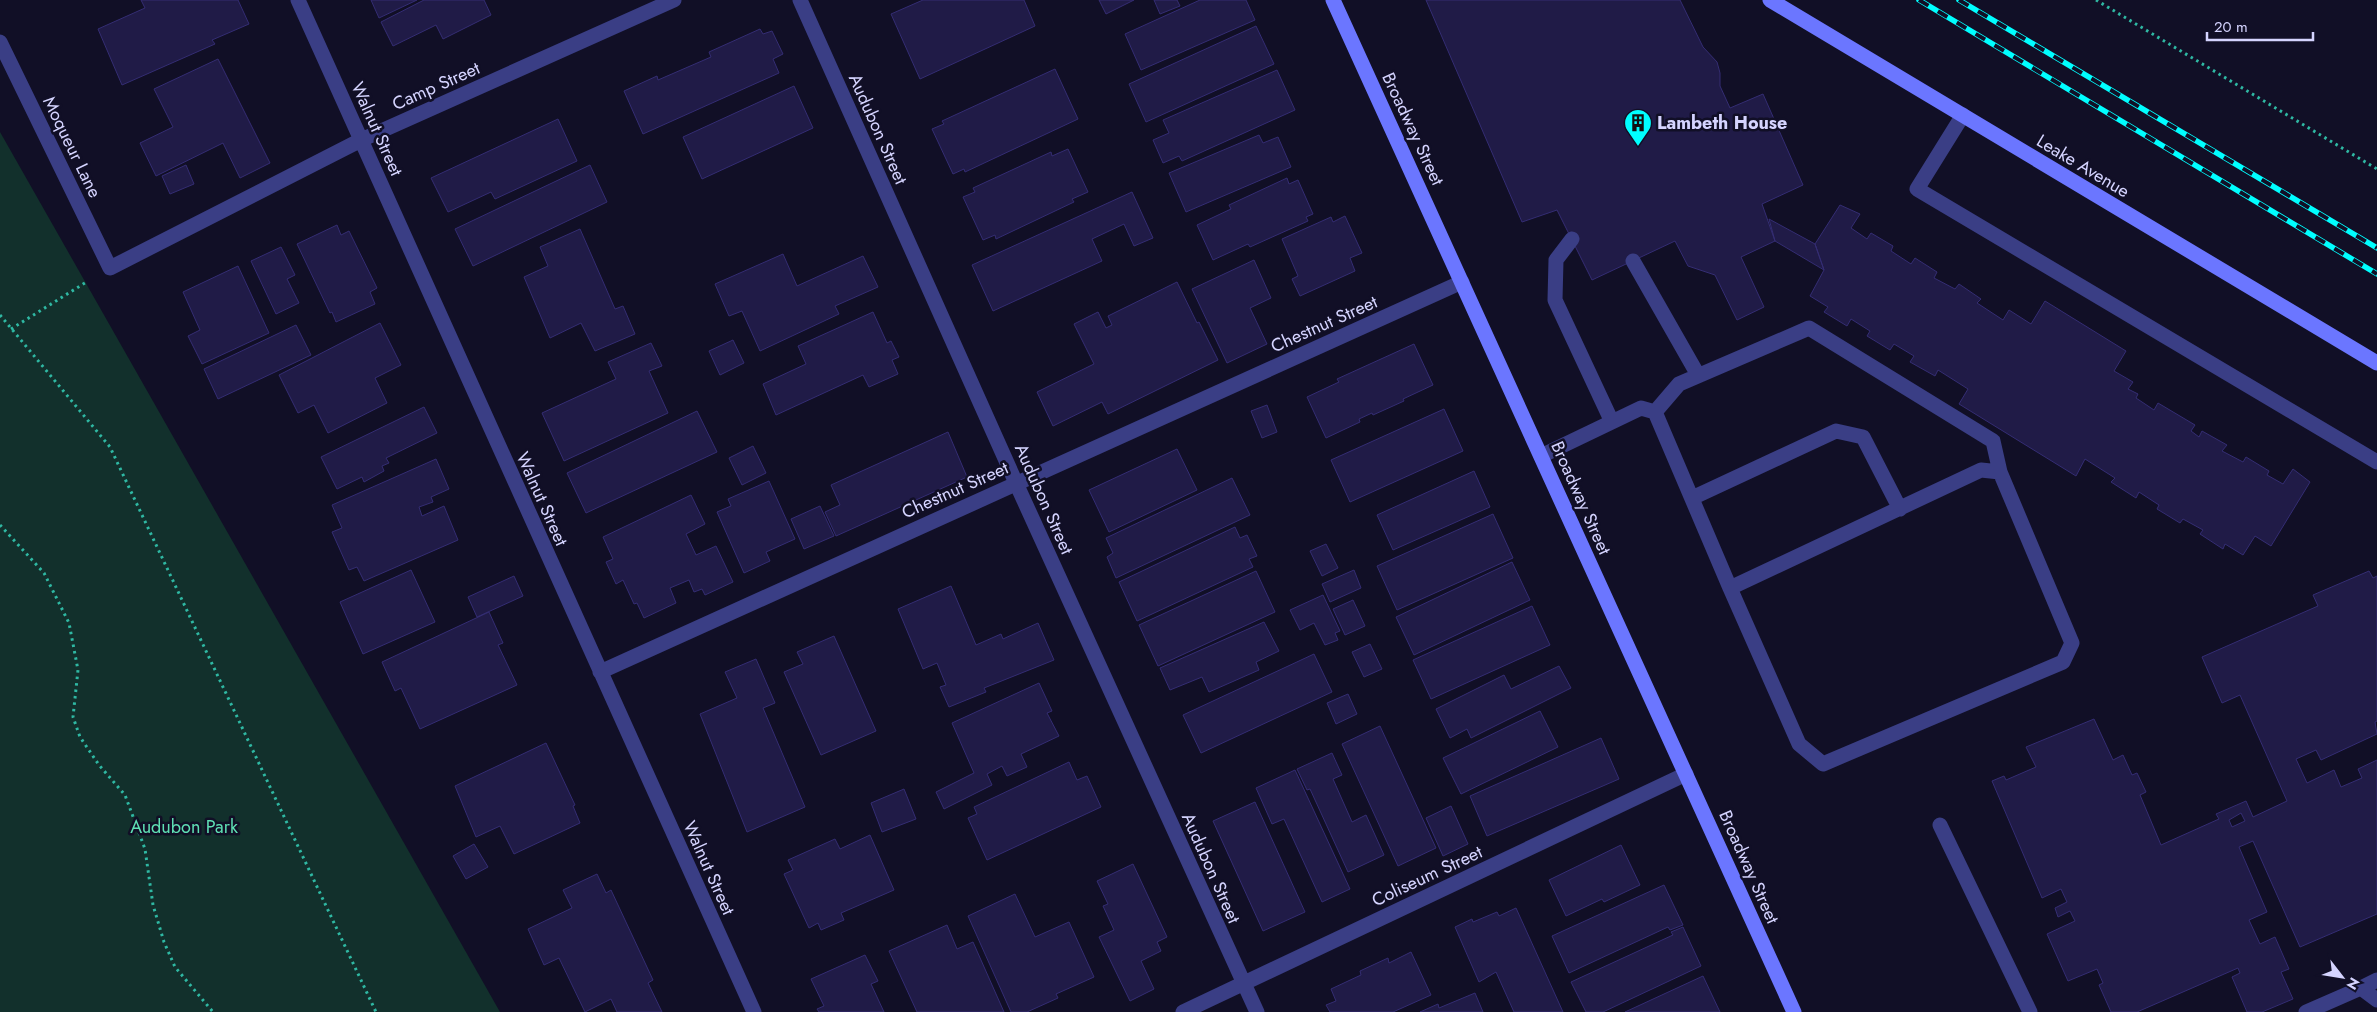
<svg xmlns="http://www.w3.org/2000/svg" width="2377" height="1012" viewBox="0 0 2377 1012" font-family="Jost,sans-serif">
<style>
.green{fill:#12302c}
.building{fill:#201b47;stroke:#342d73;fill-rule:evenodd}
.lines{fill:none;stroke-linecap:round;stroke-linejoin:round}
.path{stroke:#2fb8a3;stroke-width:3;stroke-dasharray:2.5 4;stroke-linecap:butt}
.lane{stroke:#3a3e85;stroke-width:15}
.street{stroke:#3a3e85;stroke-width:15}
.secondary{stroke:#6b76ff;stroke-width:15}
.rail-casing{stroke:#00feff;stroke-width:5.5}
.rail{stroke:#110f26;stroke-width:4;stroke-dasharray:11;stroke-linecap:butt}
.labels{text-anchor:middle;dominant-baseline:central;stroke-width:5;stroke-linejoin:round;paint-order:stroke}
.street-label{font-size:18px;fill:#d5d4ff;stroke:#110f26}
.poi-label{font-size:18px;font-weight:bold;fill:#d5d4ff;stroke:#110f26;text-anchor:start}
.park-label{font-size:18px;fill:#5fe0b4;stroke:#110f26}
</style>
<rect width="100%" height="100%" fill="#110f26"/>
<!-- green -->
<path class="green" d="M0,132L500,1012H0Z"/>
<!-- building -->
<path class="building" d="M141,0H238L249,24L212,40L215,44L122,85L98,29L145,8Z
M371,0H417L379,18Z
M424,0H484L491,15L443,39L436,25L393,46L381,22Z
M923,0H1024L1035,26L920,79L891,14Z
M1099,0H1134L1106,14Z
M1154,0H1177L1180,6L1160,14Z
M1200,0H1246L1255,20L1141,70L1125,34Z
M1426,0H1680L1703,47L1717,62L1720,73V86L1730,108L1763,94L1803,185L1762,204L1775,241L1741,257L1764,307L1737,320L1715,275L1688,266L1675,241L1592,280L1557,210L1522,222Z
M1256,26L1274,64L1146,122L1129,84Z
M760,29L763,34L772,31L783,54L773,59L779,73L643,134L624,91L657,76L658,80L711,57L709,52Z
M218,59L270,163L240,178L223,143L156,176L140,143L173,127L154,89Z
M1055,69L1078,119L965,172L964,169L953,174L932,129L944,124L942,121Z
M1277,70L1295,110L1182,161L1179,156L1163,163L1153,140L1169,133L1163,120Z
M794,86L813,128L702,179L683,137Z
M558,119L577,161L495,199L491,192L448,212L431,178Z
M1259,135L1263,143L1278,137L1291,167L1186,212L1169,173Z
M1068,149L1088,192L1072,199L1074,202L996,239L995,235L983,240L963,197L975,192L973,188L1051,152L1052,156Z
M186,165L194,184L170,194L162,176Z
M590,165L607,202L473,266L455,229Z
M1287,178L1289,184L1298,180L1313,214L1306,217L1308,221L1250,247L1248,244L1213,260L1197,225L1231,209L1229,205Z
M1132,192L1153,238L1134,246L1124,224L1092,239L1102,261L993,311L972,265Z
M1840,205L1860,214L1851,228L1867,239L1871,233L1893,246L1891,251L1911,264L1915,258L1937,272L1934,278L1955,289L1959,284L1981,299L1977,303L2003,320L2009,310L2031,324L2045,301L2126,351L2114,371L2133,382L2128,389L2138,394L2136,398L2154,410L2158,403L2195,425L2191,431L2199,437L2202,431L2227,445L2222,451L2243,462L2246,457L2269,471L2267,475L2283,484L2293,469L2310,482L2271,546L2255,536L2243,555L2225,544L2223,549L2200,534L2203,530L2183,519L2180,523L2157,509L2159,505L2139,492L2136,498L2111,482L2115,478L2085,459L2076,476L1959,404L1968,389L1938,370L1935,376L1910,362L1914,356L1894,344L1890,350L1867,336L1870,331L1851,319L1847,326L1824,312L1828,307L1810,296L1824,270L1815,244Z
M1345,216L1362,253L1350,258L1355,271L1300,296L1292,279L1298,276L1282,239L1331,217L1333,222Z
M1769,219L1815,244L1824,270L1775,241Z
M337,225L341,235L349,231L377,288L370,292L375,304L336,322L332,312L330,313L297,244Z
M580,229L615,309L623,306L635,334L595,351L581,323L550,338L524,277L548,266L540,247Z
M281,247L295,275L287,279L299,303L276,314L251,261Z
M783,254L797,286L863,256L878,287L835,306L839,314L760,351L742,311L729,316L715,284Z
M1254,260L1271,298L1250,308L1267,344L1227,363L1192,289Z
M238,266L269,333L202,364L188,336L200,330L183,292Z
M1177,282L1197,323L1199,322L1218,360L1108,414L1102,402L1053,426L1037,392L1094,364L1074,324L1098,312L1106,328L1112,325L1108,316Z
M873,312L887,343L891,341L899,357L892,360L898,374L869,387L863,375L776,415L763,384L806,364L798,346Z
M380,323L401,365L375,378L387,403L328,433L314,405L298,413L279,375Z
M296,325L311,355L218,399L204,369Z
M733,340L744,363L720,375L709,351Z
M651,343L662,366L649,371L668,413L564,461L542,413L616,379L608,362Z
M1414,344L1433,385L1403,399L1404,401L1373,415L1372,413L1359,419L1360,422L1326,438L1307,397L1339,382L1337,379Z
M1267,405L1277,432L1262,438L1251,411Z
M424,407L437,433L386,458L389,463L382,466L384,471L364,482L362,477L337,489L321,457Z
M1444,409L1463,451L1350,502L1331,460Z
M697,411L717,452L586,513L567,473Z
M948,432L967,477L836,536L825,512L840,505L831,485Z
M753,446L766,473L742,485L729,458Z
M1177,449L1197,490L1109,532L1089,490Z
M436,459L449,489L431,497L433,502L419,507L422,516L444,506L458,540L364,581L357,567L349,570L332,532L342,528L332,505Z
M1474,471L1490,507L1393,550L1377,515Z
M1232,478L1250,515L1116,578L1107,557L1113,553L1106,538Z
M769,481L795,539L766,552L770,561L744,573L717,512L731,506L728,499Z
M691,495L705,524L686,534L696,555L716,546L733,582L705,595L702,589L694,592L689,580L670,588L676,603L644,618L637,603L634,604L623,580L616,584L606,562L613,559L603,537Z
M820,506L834,536L804,549L791,519Z
M1493,514L1513,558L1397,610L1377,566Z
M1235,527L1240,538L1247,535L1257,556L1249,559L1253,567L1137,621L1119,582Z
M1326,544L1338,568L1322,576L1310,551Z
M1512,562L1530,600L1414,655L1396,617Z
M411,570L435,622L363,654L340,602Z
M1354,570L1361,588L1330,602L1322,584Z
M1256,571L1275,612L1158,666L1139,625Z
M2369,571L2373,578L2377,576V721L2375,722L2377,734L2321,760L2316,750L2296,759L2307,783L2334,770L2341,787L2362,778L2358,769L2377,760V914L2300,947L2253,841L2239,847L2267,912L2249,920L2260,944L2275,937L2289,969L2281,972L2293,999L2262,1012H2247L2232,977L2240,973L2238,968L2137,1012H2111L2099,985L2103,983L2097,969L2068,981L2047,934L2075,921L2070,911L2058,917L2055,908L2067,902L2061,889L2042,898L1992,781L2004,776L2006,780L2036,767L2026,747L2094,719L2113,760L2123,755L2132,775L2137,773L2146,792L2140,795L2161,845L2219,819L2216,814L2246,801L2253,817L2287,801L2240,695L2222,703L2202,657L2318,606L2313,595ZM2241,813L2245,821L2232,827L2229,820Z
M514,576L523,596L477,617L468,597Z
M951,586L976,645L1001,634L1003,639L1038,623L1054,660L984,688L986,692L949,707L940,687L946,685L937,663L923,669L898,609Z
M1323,595L1340,631L1335,633L1338,640L1325,645L1314,623L1300,630L1290,610Z
M1353,600L1365,626L1345,635L1333,609Z
M1532,606L1550,645L1431,699L1413,660Z
M489,612L503,643L498,645L517,685L420,729L401,688L395,691L382,662Z
M1264,622L1279,651L1256,662L1259,670L1209,692L1202,677L1170,690L1160,668Z
M834,636L876,731L821,755L784,672L803,664L797,652Z
M1370,644L1382,669L1364,677L1352,652Z
M1314,654L1332,692L1201,753L1183,715Z
M756,659L775,703L763,708L805,807L747,832L700,714L737,698L725,672Z
M1559,666L1571,688L1471,738L1467,729L1450,738L1436,709L1504,675L1511,689Z
M1039,683L1052,711L1047,713L1059,736L1021,754L1027,767L1007,776L1002,766L987,774L992,785L944,809L936,792L974,773L952,723Z
M1348,694L1357,714L1336,724L1327,703Z
M1540,711L1558,747L1461,794L1443,758Z
M1380,726L1436,848L1398,866L1342,744Z
M1601,738L1619,779L1487,836L1470,796Z
M546,743L575,805L573,806L580,823L514,854L500,826L476,837L455,786Z
M1332,753L1342,775L1333,779L1352,822L1366,815L1384,855L1348,872L1310,789L1307,790L1297,769Z
M1069,762L1077,780L1087,776L1101,807L987,860L968,818L977,814L974,807Z
M1295,770L1350,889L1322,902L1284,819L1272,824L1256,788Z
M904,789L916,819L882,832L871,803Z
M1255,802L1305,912L1263,931L1213,821Z
M1451,806L1468,844L1443,856L1426,818Z
M870,835L894,890L841,913L844,920L821,930L818,923L809,928L784,874L793,870L788,860L835,839L840,849Z
M474,844L488,867L466,879L453,856Z
M1621,845L1640,885L1604,902L1602,899L1566,916L1549,880Z
M1133,864L1167,937L1157,942L1161,951L1141,961L1154,989L1130,1001L1099,937L1114,930L1103,906L1108,904L1097,881Z
M597,874L606,893L611,890L653,980L648,983L662,1012H617L611,999L585,1012L559,958L544,965L528,929L572,908L563,890Z
M1664,885L1683,925L1670,930L1668,927L1569,973L1552,936Z
M1015,894L1035,937L1069,922L1094,977L1056,994L1058,998L1027,1012H1011L968,916Z
M1516,908L1563,1012H1514L1496,972L1479,982L1455,927L1472,919L1473,922L1497,912L1499,916Z
M947,925L957,949L973,942L1004,1012H917L889,951Z
M1683,927L1701,966L1603,1012H1586L1571,982L1673,935L1671,932Z
M1411,952L1431,995L1393,1012H1330L1326,1005L1336,1001L1331,989L1361,975L1360,971L1388,958L1389,963Z
M865,955L878,981L871,984L884,1012H819L817,1009L824,1006L811,979Z
M1703,976L1720,1012H1625Z
M1475,993L1483,1012H1420L1438,1004L1439,1008Z"/>
<g class="lines">
<!-- path -->
<path class="path" d="M2096,0L2377,169
M0,315L110,447L376,1012
M11,329L88,281
M0,525L44,573L69,623L78,670L73,717L80,737L99,765L125,795L145,849L153,905L164,942L175,967L213,1012"/>
<!-- lane -->
<path class="lane" d="M1963,115L1917,189L2377,462
M1572,239L1556,260L1555,300L1612,422
M1633,261L1698,375
M1655,412L1679,384L1809,328L1993,441L2000,472
M1541,456L1641,408L1655,412L1730,588
M1981,470L2000,472L2072,643L2063,662L1823,764L1799,744L1730,588Z
M1692,498L1836,431L1863,437L1900,509
M1940,825L2030,1012
M2361,988L2377,980
M2306,1012L2361,988L2377,1000"/>
<!-- street -->
<path class="street" d="M298,0L754,1012
M800,0L1016,483L1257,1012
M0,42L110,268L361,140L674,0
M600,672L1462,282
M1183,1012L1686,774"/>
<!-- secondary -->
<path class="secondary" d="M1333,0L1794,1012
M1770,0L2377,363"/>
<defs>
<path id="rail" d="M1919,0L2377,274
M1959,0L2377,248"/>
</defs>
<!-- rail casing -->
<use href="#rail" class="rail-casing"/>
<!-- rail -->
<use href="#rail" class="rail"/>
</g>
<!-- icons -->
<defs>
<symbol id="building-pin" viewBox="-11 -11 22 30"><path d="M0 17L-7.5 6A9.5 9.5 0 1 1 7.5 6Z" fill="#00feff" stroke="#110f26"/><path d="M-4-6H4V6H1V3H-1V6H-4ZM-2.5-4.3h1.7v1.8h-1.7ZM.8-4.3h1.7v1.8H.8ZM-2.5-1h1.7V.8h-1.7ZM.8-1h1.7V.8H.8Z" fill="#111"/></symbol>
</defs>
<g fill-rule="evenodd">
<use href="#building-pin" x="1622" y="107" width="32" height="43"/>
</g>
<g class="labels">
<!-- street labels -->
<g class="street-label">
<text transform="translate(436 86) rotate(-24)">Camp Street</text>
<text transform="translate(377 129) rotate(66)">Walnut Street</text>
<text transform="translate(878 129) rotate(66)">Audubon Street</text>
<text transform="translate(1413 129) rotate(65)">Broadway Street</text>
<text transform="translate(72 147) rotate(64)">Moqueur Lane</text>
<text transform="translate(2083 166) rotate(31)">Leake Avenue</text>
<text transform="translate(1324 324) rotate(-24)">Chestnut Street</text>
<text transform="translate(955 490) rotate(-24)">Chestnut Street</text>
<text transform="translate(1581 498) rotate(66)">Broadway Street</text>
<text transform="translate(542 499) rotate(66)">Walnut Street</text>
<text transform="translate(1044 499) rotate(66)">Audubon Street</text>
<text transform="translate(1749 867) rotate(66)">Broadway Street</text>
<text transform="translate(709 868) rotate(66)">Walnut Street</text>
<text transform="translate(1211 868) rotate(66)">Audubon Street</text>
<text transform="translate(1427 876) rotate(-25)">Coliseum Street</text>
</g>
<!-- poi labels -->
<g class="poi-label">
<text x="1657" y="123">Lambeth House</text>
</g>
<!-- park labels -->
<g class="park-label">
<text x="184" y="827">Audubon Park</text>
</g>
</g>
<!-- north arrow -->
<g transform="translate(2342 977) rotate(121)" stroke="#110f26" stroke-width="4" paint-order="stroke">
<path d="M0-4L9 19L0 12L-9 19Z" fill="#d5d4ff"/>
<text y="-8" font-size="14" font-weight="bold" text-anchor="middle" fill="#d5d4ff">N</text>
</g>
<!-- scale -->
<path d="M2207 32v8h106v-8" fill="none" stroke="#d5d4ff" stroke-width="2.5"/>
<text x="2214" y="32" font-size="15" fill="#d5d4ff" stroke="#110f26" stroke-width="4" paint-order="stroke">20 m</text>
</svg>
